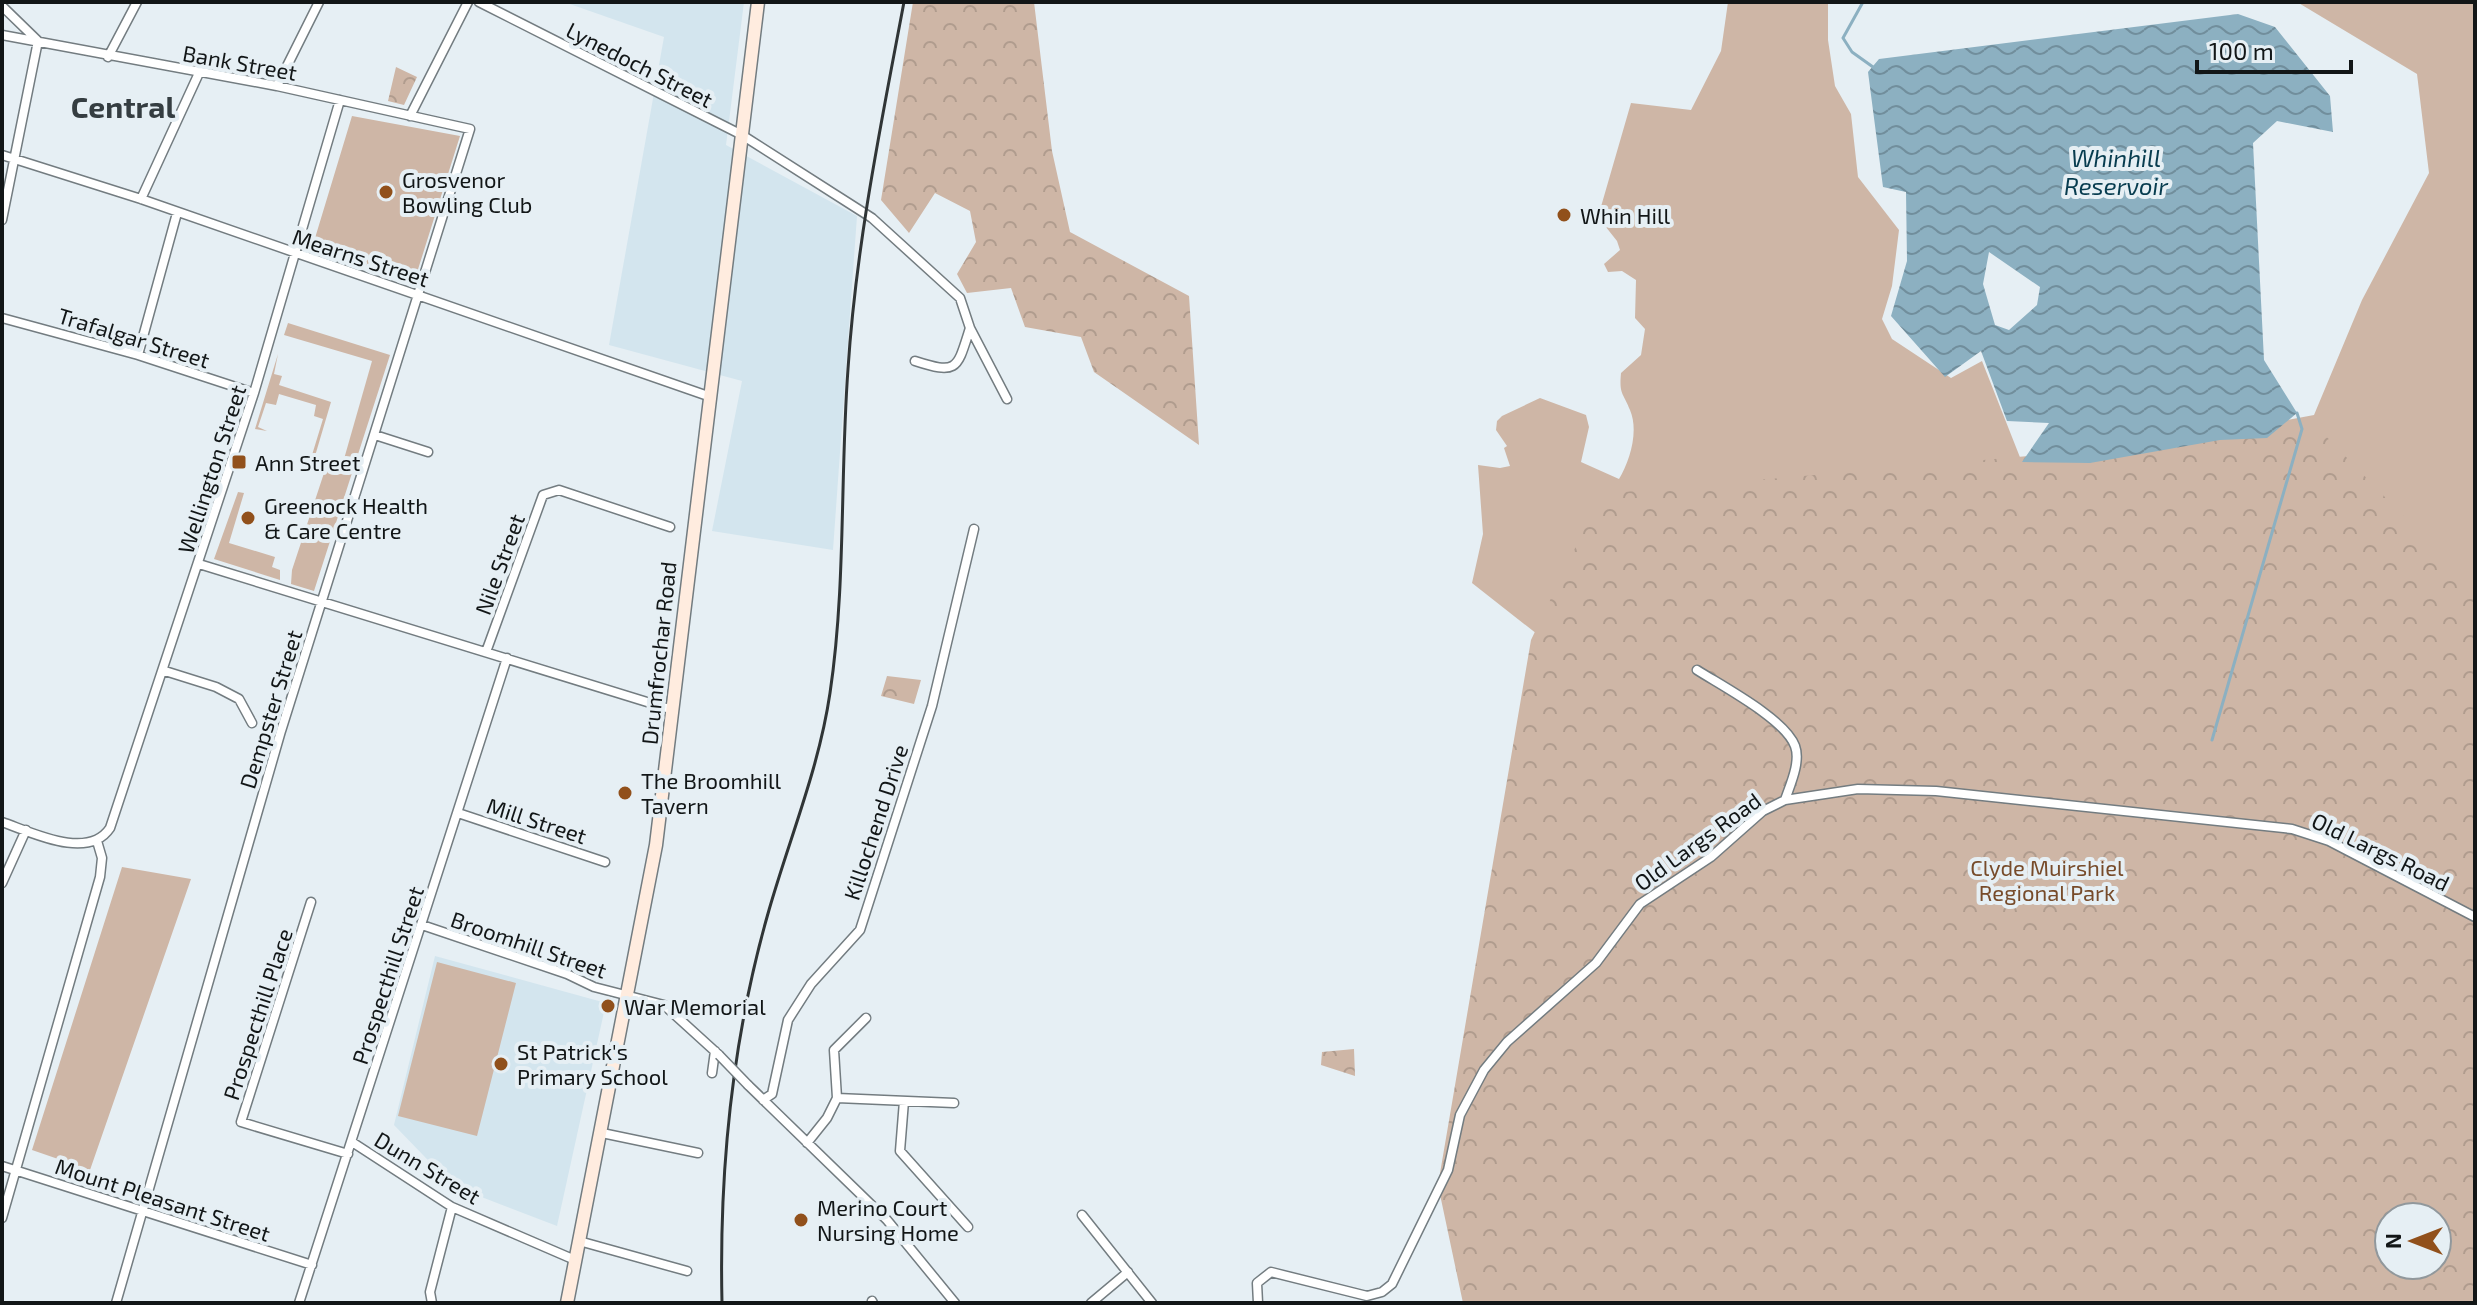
<svg xmlns="http://www.w3.org/2000/svg" width="2477" height="1305" viewBox="0 0 2477 1305" font-family="'Exo 2',sans-serif">
<style>
.built{fill:#d3e5ee}
.green{fill:#ceb6a6}
.forest{fill:url(#forest-crowns);fill-rule:evenodd}
.water{fill:url(#water-waves);fill-rule:evenodd}
.lines{fill:none;stroke-linecap:round;stroke-linejoin:round}
.stream{stroke:#8cb0c1;stroke-width:3}
.minor-casing{stroke:#737c80;stroke-width:11}
.secondary-casing{stroke:#737c80;stroke-width:15}
.minor{stroke:#fff;stroke-width:8}
.secondary{stroke:#ffecdf;stroke-width:12}
.rail{stroke:#303536;stroke-width:3}
.minor-bridge-casing{stroke:#737c80;stroke-width:11;stroke-linecap:butt}
.minor-bridge{stroke:#fff;stroke-width:8}
.poi-dot{fill:#91501b;stroke:#e6eff4;stroke-width:3}
.labels{text-anchor:middle;dominant-baseline:central;stroke-width:8;stroke-linejoin:round;paint-order:stroke}
.street-label{font-size:22px;fill:#121617;stroke:#e6eff4}
.poi-label{font-size:22px;fill:#121617;stroke:#e6eff4;text-anchor:start}
.park-label{font-size:22px;fill:#774b2a;stroke:#e6eff4}
.water-label{font-size:24px;font-style:italic;fill:#073c4f;stroke:#e6eff4}
.district-label{font-size:30px;font-weight:bold;fill:#353d41;stroke:#e6eff4}
</style>
<defs>
<pattern id="forest-crowns" width="20" height="18" patternUnits="userSpaceOnUse" patternTransform="scale(2)"><rect width="20" height="18" fill="#ceb6a6"/><path d="M2 6a3 3 0 1 1 6 0M12 15a3 3 0 1 1 6 0" fill="none" stroke="#b09c8e"/></pattern>
<pattern id="water-waves" width="16" height="10" patternUnits="userSpaceOnUse" patternTransform="scale(2)"><rect width="16" height="10" fill="#8cb0c1"/><path d="M0 5q4-4 8 0t8 0" fill="none" stroke="#718e9c"/></pattern>
</defs>
<rect width="100%" height="100%" fill="#e6eff4"/>
<!-- built -->
<path class="built" d="M564,2H744L726,145L857,216L833,550L712,531L742,381L609,345L664,37Z
M435,956L606,1003L557,1226L453,1186L394,1125Z"/>
<!-- green -->
<path class="green" d="M1728,2H1828V40L1835,86L1851,114L1858,177L1899,230L1892,286L1882,319L1892,339L1951,378L1982,361L2025,470L2314,415L2362,300L2429,173L2417,74L2297,2H2475V903L1551,645L1472,583L1483,534L1478,465L1500,468L1510,466L1504,448L1507,446L1496,430L1497,421L1502,416L1540,398L1586,415L1589,427L1581,462L1619,479C1630,461 1639,431 1630,410C1623,392 1619,395 1621,373L1641,355L1645,329L1635,318L1636,280L1622,271L1608,272L1604,264L1620,250L1617,241L1598,217L1631,103L1691,110L1721,51Z
M352,116L460,136L414,282L312,248Z
M288,323L390,355L314,591L291,584L292,570L325,470L337,474L342,466L372,361L284,335Z
M278,354L274,374L282,376L279,385L331,402L315,456L312,455L323,419L314,416L316,405L279,394L276,405L266,403L258,427L267,431L255,429Z
M238,492L244,493L229,543L275,557L272,567L280,570V580L214,559Z
M122,867L191,879L90,1170L32,1150Z
M437,962L516,983L477,1136L398,1116Z"/>
<!-- forest -->
<path class="forest" d="M913,2H1034L1052,151L1070,232L1189,296L1199,445L1094,372L1081,337L1025,327L1011,288L967,293L957,274L976,242L970,211L935,193L909,233L881,200Z
M396,67L417,77L404,105L388,101Z
M2320,430L2475,590V1303H1463L1438,1185L1531,640L1601,494ZM2389,1217H2437V1265H2389Z
M887,676L921,680L914,704L881,696Z
M1354,1049L1355,1076L1321,1065L1322,1052Z"/>
<!-- water -->
<path class="water" d="M2238,14L2275,27L2330,96L2333,132L2277,121L2253,143L2264,360L2297,413L2267,438L2220,440L2090,463L2022,462L2049,423L2007,421L1981,351L1945,377L1891,316L1907,261L1906,192L1883,187L1868,72L1879,59ZM1989,252L2040,287L2037,305L2009,330L1995,325L1983,284Z"/>
<g class="lines">
<!-- stream -->
<path class="stream" d="M1863,2L1843,38L1852,52L1873,67
M2212,740L2302,429L2297,413"/>
<defs>
<path id="minor" d="M479,2L742,135L872,218L960,298L970,328L1007,399
M2,6L38,41L2,220
M2,35L277,86L470,129L281,731L116,1303
M108,57L137,2
M277,86L319,2
M410,116L468,2
M2,155L141,199L708,396
M141,199L199,73
M2,318L138,355L254,393
M138,355L177,213
M915,361C958,375 957,369 970,328
M375,435L428,452
M199,564L673,710
M486,652L543,495L559,490L670,527
M1697,670C1722,686 1785,719 1795,746C1801,762 1790,785 1785,800
M165,671L216,687L239,699L252,723
M458,813L605,862
M2,822C31,832 88,861 110,828L254,393L340,100
M2,883L26,830
M311,902L241,1122L348,1154
M422,925L567,974L594,987L664,1005L719,1055
M712,1073L715,1051
M748,1085L887,1220L955,1303
M837,1098L954,1103
M763,1100L772,1094L788,1020L811,984L860,930L932,706L974,529
M904,1101L900,1151L968,1227
M602,1133L698,1153
M352,1142L452,1207L575,1260
M807,1143L827,1118L837,1098L834,1050L866,1018
M2,1166L312,1265
M1082,1215L1152,1303
M2,1218L100,877L102,858L97,841
M579,1241L687,1271
M872,1301L873,1303
M299,1303L507,658
M432,1303L430,1292L452,1207
M1091,1303L1128,1272
M1258,1303L1257,1283L1271,1272L1367,1296L1382,1292L1392,1284L1448,1170L1460,1115L1484,1070L1507,1042L1596,963L1640,904L1711,857L1763,811L1785,800L1858,789L1936,791L2292,829L2329,841L2475,917"/>
<path id="secondary" d="M567,1303L656,845L758,2"/>
</defs>
<!-- minor casing -->
<use href="#minor" class="minor-casing"/>
<!-- secondary casing -->
<use href="#secondary" class="secondary-casing"/>
<!-- minor -->
<use href="#minor" class="minor"/>
<!-- secondary -->
<use href="#secondary" class="secondary"/>
<!-- rail -->
<path class="rail" d="M722,1303C719,1170 732,1038 769,910C790,837 819,768 830,693C846,586 840,476 848,369C856,245 881,124 904,2"/>
<defs>
<path id="minor-bridge" d="M719,1055L748,1085"/>
</defs>
<!-- minor-bridge casing -->
<use href="#minor-bridge" class="minor-bridge-casing"/>
<!-- minor-bridge -->
<use href="#minor-bridge" class="minor-bridge"/>
</g>
<!-- markers -->
<g class="poi-dot">
<circle cx="386" cy="192" r="8"/>
<circle cx="1564" cy="215" r="8"/>
<rect x="231" y="454" width="16" height="16" rx="4"/>
<circle cx="248" cy="518" r="8"/>
<circle cx="625" cy="793" r="8"/>
<circle cx="608" cy="1006" r="8"/>
<circle cx="501" cy="1064" r="8"/>
<circle cx="801" cy="1220" r="8"/>
</g>
<g class="labels">
<!-- street labels -->
<g class="street-label">
<text transform="translate(240 62) rotate(10)">Bank Street</text>
<text transform="translate(640 64) rotate(27)">Lynedoch Street</text>
<text transform="translate(361 257) rotate(18)">Mearns Street</text>
<text transform="translate(134 337) rotate(17)">Trafalgar Street</text>
<text transform="translate(211 469) rotate(-72)">Wellington Street</text>
<text transform="translate(499 564) rotate(-70)">Nile Street</text>
<text transform="translate(658 653) rotate(-84)">Drumfrochar Road</text>
<text transform="translate(270 709) rotate(-73)">Dempster Street</text>
<text transform="translate(537 820) rotate(18)">Mill Street</text>
<text transform="translate(875 822) rotate(-72)">Killochend Drive</text>
<text transform="translate(1697 841) rotate(-36)">Old Largs Road</text>
<text transform="translate(2381 851) rotate(26)">Old Largs Road</text>
<text transform="translate(529 944) rotate(19)">Broomhill Street</text>
<text transform="translate(387 975) rotate(-72)">Prospecthill Street</text>
<text transform="translate(257 1014) rotate(-72)">Prospecthill Place</text>
<text transform="translate(428 1167) rotate(31)">Dunn Street</text>
<text transform="translate(163 1199) rotate(18)">Mount Pleasant Street</text>
</g>
<!-- poi labels -->
<g class="poi-label">
<text x="402" y="179">Grosvenor<tspan x="402" dy="25">Bowling Club</tspan></text>
<text x="1580" y="215">Whin Hill</text>
<text x="255" y="462">Ann Street</text>
<text x="264" y="505">Greenock Health<tspan x="264" dy="25">&amp; Care Centre</tspan></text>
<text x="641" y="780">The Broomhill<tspan x="641" dy="25">Tavern</tspan></text>
<text x="624" y="1006">War Memorial</text>
<text x="517" y="1051">St Patrick's<tspan x="517" dy="25">Primary School</tspan></text>
<text x="817" y="1207">Merino Court<tspan x="817" dy="25">Nursing Home</tspan></text>
</g>
<!-- park labels -->
<g class="park-label">
<text x="2047" y="867">Clyde Muirshiel<tspan x="2047" dy="25">Regional Park</tspan></text>
</g>
<!-- water labels -->
<g class="water-label">
<text x="2116" y="157">Whinhill<tspan x="2116" dy="28">Reservoir</tspan></text>
</g>
<!-- district labels -->
<g class="district-label">
<text x="123" y="106">Central</text>
</g>
</g>
<!-- border -->
<rect width="2477" height="1305" fill="none" stroke="#121617" stroke-width="8"/>
<!-- north arrow -->
<g transform="translate(2413 1241) rotate(270)"><circle r="38" fill="#e6eff4" stroke="#91989c" stroke-width="2"/>
<path d="M0-6L14 30L0 20L-14 30Z" fill="#91501b"/>
<text y="-12" font-size="22" font-weight="bold" text-anchor="middle" fill="#121617">N</text>
</g>
<!-- scale -->
<path d="M2197 60v12h154v-12" fill="none" stroke="#121617" stroke-width="4"/>
<text x="2209" y="60" font-size="24" fill="#121617" stroke="#e6eff4" stroke-width="6" paint-order="stroke">100 m</text>
</svg>
